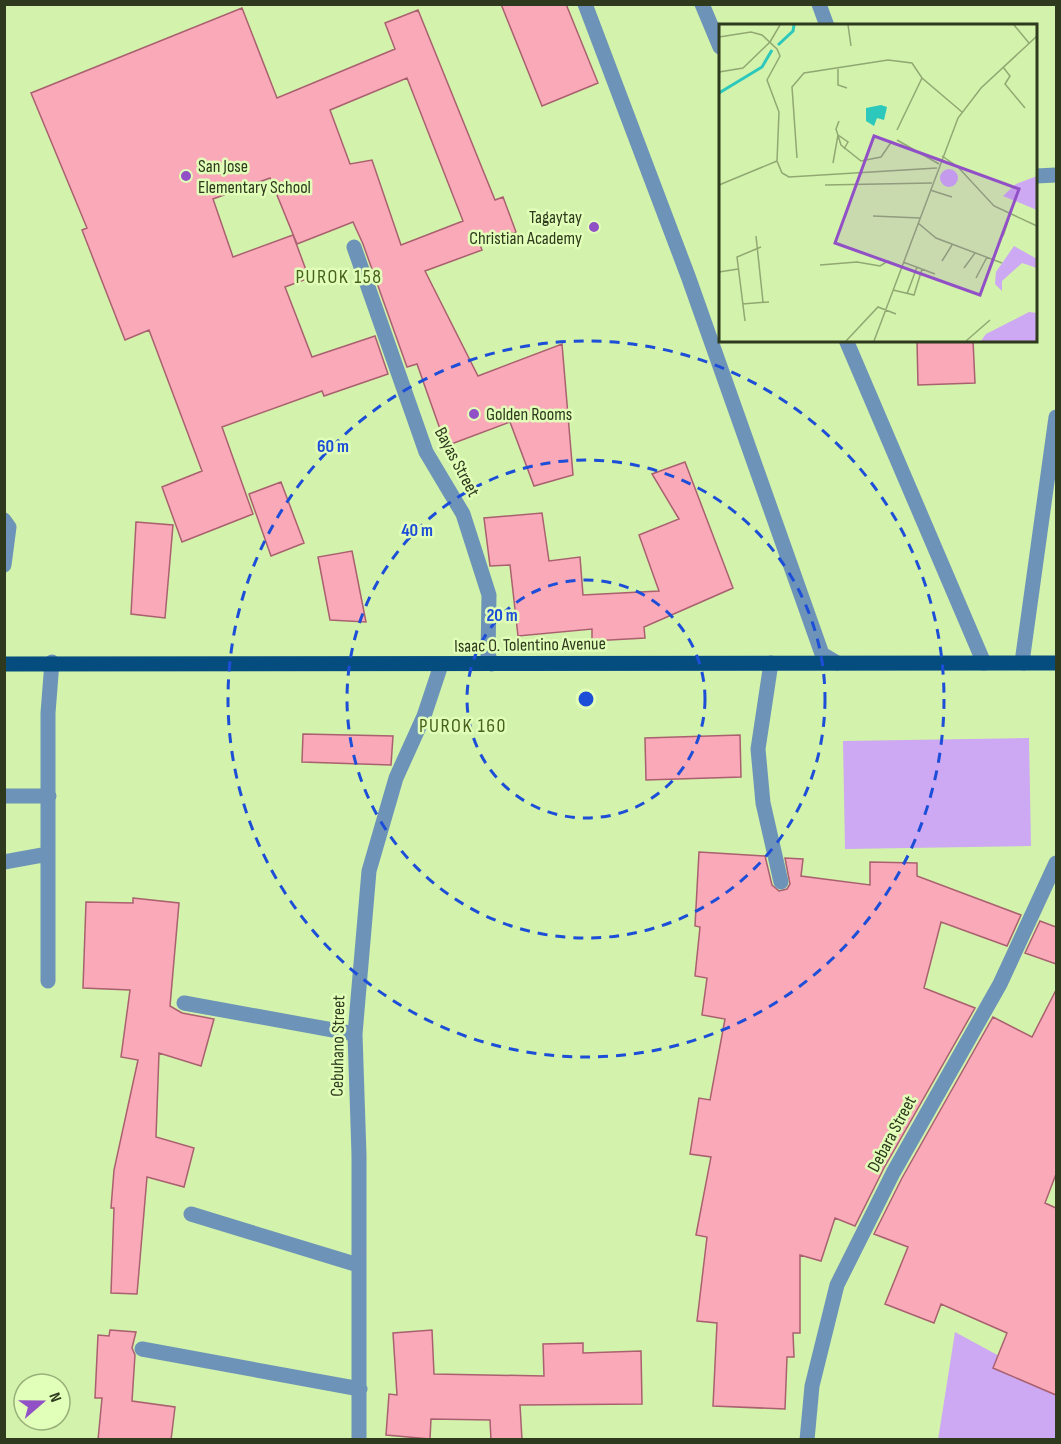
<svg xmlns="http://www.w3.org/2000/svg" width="1061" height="1444" viewBox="0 0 1061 1444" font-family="'Sofia Sans Condensed',sans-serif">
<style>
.green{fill:#cda8f3}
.building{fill:#faa9b9;stroke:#a9606f;stroke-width:1.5;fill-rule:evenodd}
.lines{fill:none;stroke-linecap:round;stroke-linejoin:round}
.minor{stroke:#6d94b8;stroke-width:15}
.major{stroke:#054d7f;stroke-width:15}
.ring{fill:none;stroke:#1d4ed8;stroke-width:3;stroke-dasharray:10 8}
.poi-dot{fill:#9150c6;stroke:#e1ffb8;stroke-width:2}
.labels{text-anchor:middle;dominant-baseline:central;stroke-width:5;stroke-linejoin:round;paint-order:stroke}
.poi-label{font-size:18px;fill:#2e391e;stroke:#e1ffb8;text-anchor:start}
.street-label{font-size:18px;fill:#2e391e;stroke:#e1ffb8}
.neighbourhood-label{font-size:20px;letter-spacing:1.5px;fill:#48611e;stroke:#e1ffb8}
.inset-river{fill:none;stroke:#2dc8bc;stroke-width:3}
.inset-road{fill:none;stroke:#91a873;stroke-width:1.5}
.view{fill:#9150c6;fill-opacity:0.15;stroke:#9150c6;stroke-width:3}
.inset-edge{fill:none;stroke:#2e391e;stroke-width:3}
.centre{fill:#1d4ed8;stroke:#e1ffb8;stroke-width:3}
.ring-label{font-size:18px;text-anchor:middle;font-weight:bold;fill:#1d4ed8;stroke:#e1ffb8;stroke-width:5;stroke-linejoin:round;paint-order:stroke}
</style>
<rect width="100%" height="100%" fill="#d3f2ab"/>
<!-- green -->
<path class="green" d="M1029,738L1031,846L845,849L843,741Z
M955,1332L1056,1387V1439L938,1440Z"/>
<!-- building -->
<path class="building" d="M501,4H566L598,83L542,106Z
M242,8L277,98L395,49L385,23L418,10L495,200L503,197L516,232L480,245L482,250L425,271L478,376L562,344L573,475L534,486L510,422L446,446L417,364L407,367L363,244L353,222L297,244L270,178L213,199L233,257L293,235L309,278L285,287L312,357L375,336L388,374L324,396L322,391L222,427L253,514L182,542L162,487L202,471L149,330L125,340L82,230L87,228L31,93ZM407,78L463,221L401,245L372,160L350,164L330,110Z
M917,340H973L975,383L918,385Z
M685,462L733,588L644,627L645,638L592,641V629L518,636L510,565L490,566L484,518L542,513L549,561L580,557L583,595L659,591L639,535L679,519L652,474Z
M281,482L304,543L271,556L249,494Z
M136,522L173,525L165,618L131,614Z
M352,551L366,622L330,620L318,557Z
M303,734L393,736L391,765L302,762Z
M740,735L741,777L646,780L645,738Z
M699,852L765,856L772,885L779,891L787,889L790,884L785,858L803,859L801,876L870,885V862L917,863V876L1021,915L1007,946L941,922L924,988L975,1008L884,1168L855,1226L835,1218L821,1261L800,1255V1333H793L794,1357H787L785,1409L713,1406L717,1323L697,1321L707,1237L696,1235L711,1157L690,1154L699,1098L710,1100L725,1019L702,1015L707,978L695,976L700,927L695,926Z
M133,898L179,903L170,1006L182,1013L214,1019L201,1066L159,1053L156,1137L194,1148L184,1187L147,1177L137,1294L111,1293L114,1208H111L114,1170L138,1060L121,1057L130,990L83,988L86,902L133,903Z
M1040,921L1056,927V964L1025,953Z
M1056,990V1174L1045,1203L1056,1208V1395L993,1368L1007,1333L941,1304L934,1323L885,1304L908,1247L874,1234L902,1178L993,1017L1032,1037Z
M110,1330L136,1332L132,1348L135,1355L132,1401L175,1407L171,1440H98L102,1398H95L98,1335L109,1336Z
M432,1330L434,1374L544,1376L543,1344L583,1343V1353L641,1351L642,1404L520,1405L522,1440H491L490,1420L431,1419L430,1439L386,1435L389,1394L397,1395L393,1333Z"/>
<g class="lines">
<!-- minor -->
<path class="minor" d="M585,4L688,276L822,654L837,663
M702,4L720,47
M819,4L827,26
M1036,176L1056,175
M354,247L426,452L463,514L489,595L488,655L492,664
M846,340L984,663
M4,520L9,527L4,565
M771,663L758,749L763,803L781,882
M1024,663L1023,655L1056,417
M4,796H49
M4,862L48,854
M48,981V713L52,662
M184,1003L355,1034
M191,1214L358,1265
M142,1349L360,1389
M359,1440V1155L355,1034L369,871L396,778L424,716L441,665
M807,1440L812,1386L837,1285L893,1173L1000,984L1056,863"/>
<!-- major -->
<path class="major" d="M4,664L1056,663"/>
</g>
<!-- distance rings -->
<g class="ring">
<circle cx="586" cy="699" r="119"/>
<circle cx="586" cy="699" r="239"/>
<circle cx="586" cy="699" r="358"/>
</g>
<!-- markers -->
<g class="poi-dot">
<circle cx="186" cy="176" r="6"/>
<circle cx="594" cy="227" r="6"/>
<circle cx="474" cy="414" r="6"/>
</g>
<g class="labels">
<!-- poi labels -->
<g class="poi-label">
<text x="198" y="166">San Jose<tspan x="198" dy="21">Elementary School</tspan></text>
<text x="582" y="217" text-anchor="end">Tagaytay<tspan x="582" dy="21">Christian Academy</tspan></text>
<text x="486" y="414">Golden Rooms</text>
</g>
<!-- street labels -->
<g class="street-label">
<text transform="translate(457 462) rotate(62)">Bayas Street</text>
<text transform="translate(530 645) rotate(-1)">Isaac O. Tolentino Avenue</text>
<text transform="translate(338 1046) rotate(-89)">Cebuhano Street</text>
<text transform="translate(892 1134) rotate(-62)">Debara Street</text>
</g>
<!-- neighbourhood labels -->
<g class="neighbourhood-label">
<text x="339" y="277">PUROK 158</text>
<text x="463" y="726">PUROK 160</text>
</g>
</g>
<!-- overview -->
<g transform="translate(719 24)">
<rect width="318" height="318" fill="#d3f2ab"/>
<path d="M221 154a9 9 0 1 1 18 0a9 9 0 1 1-18 0ZM318,152V186L284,172L297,160ZM295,222L318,235V244L303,239L283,257V267L276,260L277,248ZM310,288L318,289V317H262L267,310Z" fill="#cda8f3"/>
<path d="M162,81L168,83L165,96L158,94L155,102L147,97V84Z" fill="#2dc8bc"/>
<path class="inset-river" d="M59,21L74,7L75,1M0,69L43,43L53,26"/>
<path class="inset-road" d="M129,1L132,22M295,1L310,19M0,13L32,8L43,11L58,25L61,32L48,56L60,88L58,137L63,149L70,153L218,144M284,43L291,52L286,60L306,84M119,45V61L128,64M0,48L24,44L51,18L61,1M120,97L117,105L122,121L142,137L162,133L173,117M178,106L203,54M178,116L220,140M223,132L239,143L275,182L318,202M78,134L73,63L85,49L169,36L193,39L203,54L243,88M114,139L119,111L129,118L125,125M0,161L58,137M106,161L213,159M211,166L233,173M154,192L201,194M199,199L217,214L283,239M37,212L44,278M284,212L291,191M223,237L233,221M184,238L216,250M101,241L138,238L161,242L169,237L183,243M245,244L256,229M0,248L19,245M257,254L268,233M174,266L195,271L203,245M188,270L198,243M23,280L50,278M26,297L18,233L42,223M127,317L159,283L177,290M155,317L239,94L262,64L318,12M247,317L271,296"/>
<path class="view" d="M155,112L300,165L261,271L116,219Z"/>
<rect width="318" height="318" class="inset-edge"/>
</g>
<circle cx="586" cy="699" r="9" class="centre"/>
<g class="ring-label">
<text x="333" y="452">60 m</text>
<text x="417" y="536">40 m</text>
<text x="502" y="621">20 m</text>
</g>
<!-- border -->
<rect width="1061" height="1444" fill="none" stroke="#2e391e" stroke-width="12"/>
<!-- north arrow -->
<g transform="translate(42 1402) rotate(70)"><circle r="28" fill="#e1ffb8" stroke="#99b07a" stroke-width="1.5"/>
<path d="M0-4.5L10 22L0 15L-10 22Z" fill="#9150c6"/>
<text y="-9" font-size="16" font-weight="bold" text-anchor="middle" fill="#2e391e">N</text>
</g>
</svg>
